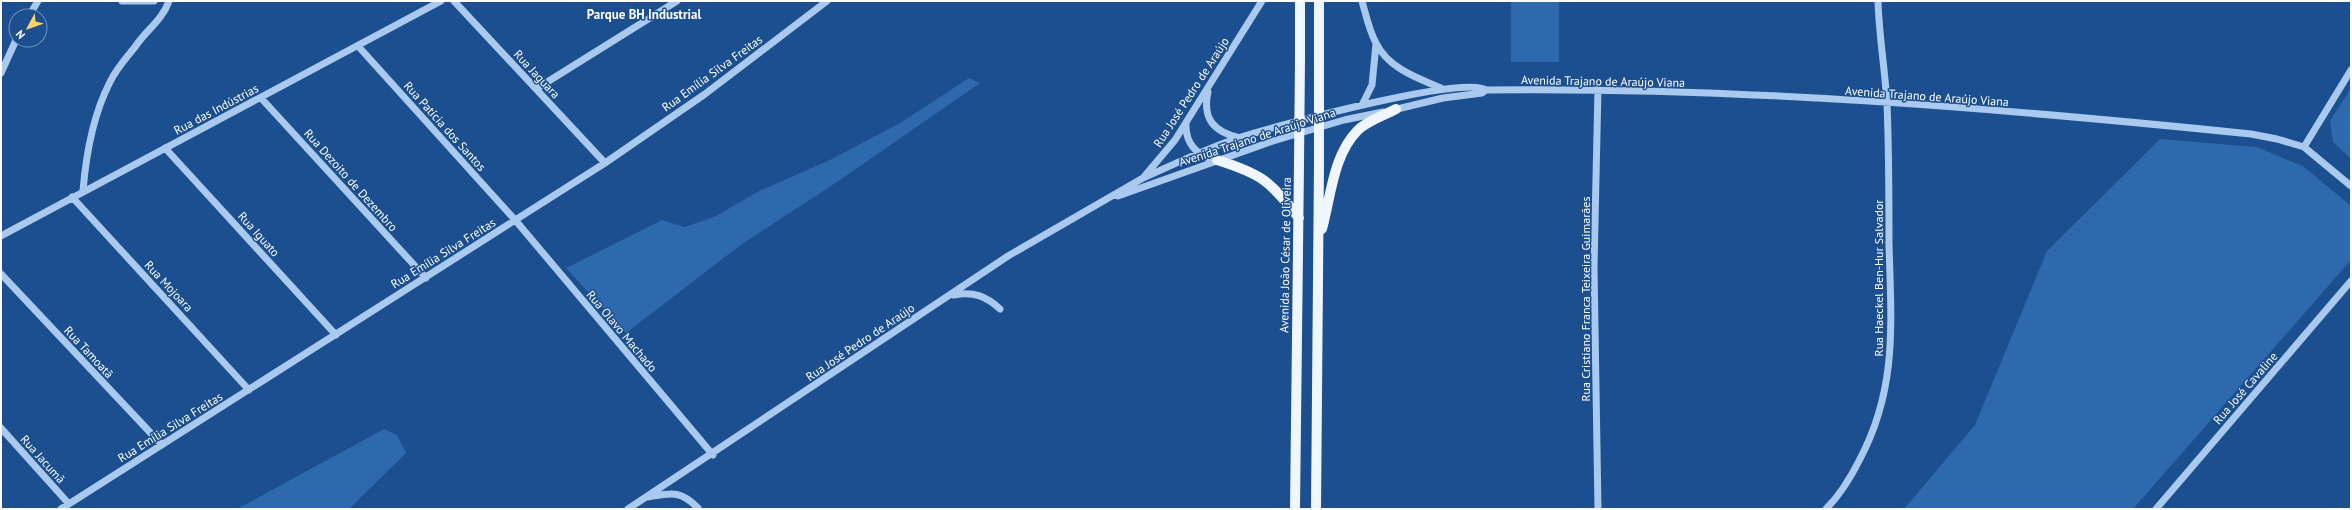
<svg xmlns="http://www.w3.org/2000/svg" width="2352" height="510" viewBox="0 0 2352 510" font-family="'PT Sans',sans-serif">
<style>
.green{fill:#2e69ad}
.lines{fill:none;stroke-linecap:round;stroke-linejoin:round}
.minor{stroke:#a9c9ee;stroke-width:7}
.major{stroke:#f0f6ff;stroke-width:10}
.major-bridge{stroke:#f0f6ff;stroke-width:10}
.labels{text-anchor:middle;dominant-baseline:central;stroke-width:3;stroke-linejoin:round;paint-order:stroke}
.street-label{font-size:12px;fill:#fff;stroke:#1b4f8f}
.neighbourhood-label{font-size:13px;font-weight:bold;fill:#fff;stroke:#1b4f8f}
</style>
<rect width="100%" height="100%" fill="#1b4f8f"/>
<!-- green -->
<path class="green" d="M1511,1H1559V62H1511Z
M969,78L980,83L840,180L742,244L626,333L566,268L662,220L685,227L716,216L759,191L830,160L900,123Z
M2351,88V159L2333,142L2330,121Z
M2160,139L2256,147L2303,166L2351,206V260L2133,509H1904L1975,425L2047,251Z
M384,429L397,435L406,453L349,509H237Z"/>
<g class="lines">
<!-- minor -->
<path class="minor" d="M122,1H154
M454,1L605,163
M1362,1C1366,15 1369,30 1376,43C1388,68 1417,78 1441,88
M29,16L38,1
M358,46L516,221L713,455
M1,73L16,40
M536,89L677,1
M1208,92C1202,119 1214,132 1240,138
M261,98L426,278
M1362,105L1372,85L1376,44
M1393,110L1443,98L1482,93L1486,90
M1186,123C1185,143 1197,157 1217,160
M2304,147L2351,70
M165,148L336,335
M1143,178C1175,164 1207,148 1241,137C1273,127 1466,74 1486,90C1741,87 1997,108 2251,134L2277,139L2304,147L2351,186
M83,191C86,154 93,115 110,82C116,69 126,58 135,47C146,30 162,21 169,1
M1118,196L1273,141L1344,120L1383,112
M72,197L249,390
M1,236L441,1
M1,274L162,445
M954,295C973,291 986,296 1000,309
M1,428L69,504
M648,497C672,493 680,490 698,508
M61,509L605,163L705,94L827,1
M628,509L1008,256L1143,178L1175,140L1262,1
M1598,509L1594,267L1598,89
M1826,509C1840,495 1851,477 1860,459C1898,387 1891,322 1889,243C1889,197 1889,150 1887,104C1885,69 1879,36 1878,1
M2156,509L2351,281"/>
<!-- major -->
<path class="major" d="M1300,58V1
M1319,58V1
M1217,160C1262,174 1270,181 1299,218
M1322,229C1331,196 1333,155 1358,130C1367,121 1385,115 1396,109
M1295,509L1299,164
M1316,509L1319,163"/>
<!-- major-bridge -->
<path class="major-bridge" d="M1319,58V163
M1299,164L1300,58"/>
</g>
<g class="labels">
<!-- street labels -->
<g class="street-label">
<text transform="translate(712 73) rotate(-36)">Rua Emília Silva Freitas</text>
<text transform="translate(537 74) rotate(47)">Rua Jaguara</text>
<text transform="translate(1603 81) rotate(1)">Avenida Trajano de Araújo Viana</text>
<text transform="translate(1191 92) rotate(-57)">Rua José Pedro de Araújo</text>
<text transform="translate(1927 96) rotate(4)">Avenida Trajano de Araújo Viana</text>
<text transform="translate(216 109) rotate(-28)">Rua das Indústrias</text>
<text transform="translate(445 126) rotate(48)">Rua Patícia dos Santos</text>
<text transform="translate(1257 137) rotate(-18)">Avenida Trajano de Araújo Viana</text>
<text transform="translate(351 180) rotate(48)">Rua Dezoito de Dezembro</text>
<text transform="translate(259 234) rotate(48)">Rua Iguato</text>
<text transform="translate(443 253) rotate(-32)">Rua Emília Silva Freitas</text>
<text transform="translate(1285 255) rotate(-89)">Avenida João César de Oliveira</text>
<text transform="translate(1878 278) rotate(-90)">Rua Haeckel Ben-Hur Salvador</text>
<text transform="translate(169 286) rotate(47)">Rua Mojoara</text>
<text transform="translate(1585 299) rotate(-90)">Rua Cristiano Franca Teixeira Guimarães</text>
<text transform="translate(622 331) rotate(50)">Rua Olavo Machado</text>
<text transform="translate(860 342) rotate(-34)">Rua José Pedro de Araújo</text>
<text transform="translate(89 352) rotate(47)">Rua Tamoatã</text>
<text transform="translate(2245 388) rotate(-49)">Rua José Cavaline</text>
<text transform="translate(170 427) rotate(-32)">Rua Emília Silva Freitas</text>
<text transform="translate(43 459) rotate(48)">Rua Jacumã</text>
</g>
<!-- neighbourhood labels -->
<g class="neighbourhood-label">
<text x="644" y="14">Parque BH Industrial</text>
</g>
</g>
<!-- border -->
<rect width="2352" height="510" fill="none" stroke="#ffffff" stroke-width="4"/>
<!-- north arrow -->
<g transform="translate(28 28) rotate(229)"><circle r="19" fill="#1b4f8f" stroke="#7695bc"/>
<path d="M0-3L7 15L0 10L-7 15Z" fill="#ffd166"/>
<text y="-6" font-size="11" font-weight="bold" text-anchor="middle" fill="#ffffff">N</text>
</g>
</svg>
